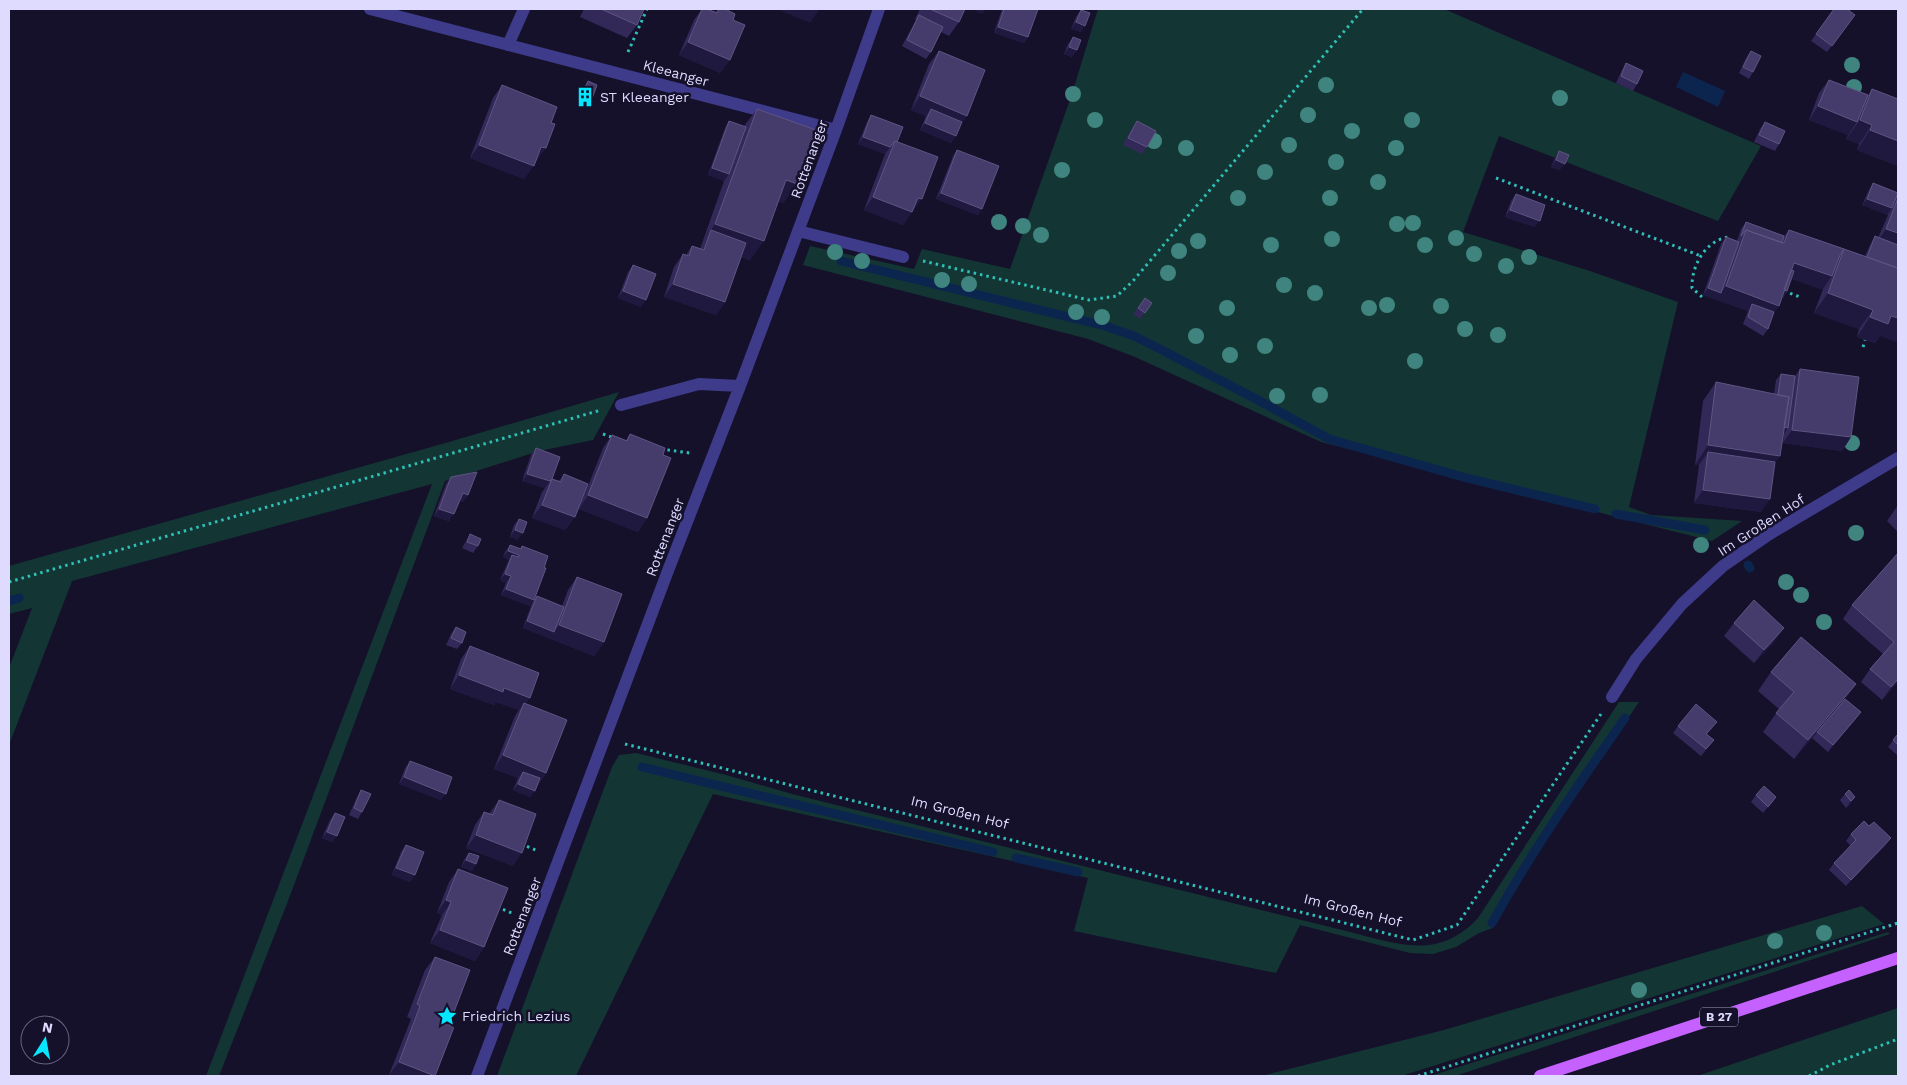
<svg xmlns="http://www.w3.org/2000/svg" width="1907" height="1085" viewBox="0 0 1907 1085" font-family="'Work Sans',sans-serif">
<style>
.green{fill:#133634}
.water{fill:#0c254f}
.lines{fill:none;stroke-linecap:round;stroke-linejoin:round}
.stream{stroke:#0c254f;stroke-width:9}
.path{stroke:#2ec0b7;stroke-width:3;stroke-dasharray:2.5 4;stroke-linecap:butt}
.minor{stroke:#3e3b8b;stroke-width:12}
.major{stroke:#c562ff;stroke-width:12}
.tree{fill:#40847f}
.wall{fill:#332959}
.shaded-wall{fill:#1f183f}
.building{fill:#453c6b;stroke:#5e5582}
.labels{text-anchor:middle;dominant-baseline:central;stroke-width:5;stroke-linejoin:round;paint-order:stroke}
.shield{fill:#15112b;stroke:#a29ebf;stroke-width:1}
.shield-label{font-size:12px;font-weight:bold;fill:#dfdbff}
.street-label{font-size:14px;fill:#dfdbff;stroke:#15112b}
.poi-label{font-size:14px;fill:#dfdbff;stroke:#15112b;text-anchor:start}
</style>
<rect width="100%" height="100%" fill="#15112b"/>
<!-- green -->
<path class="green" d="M1098,9H1444L1761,146L1718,221L1499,136L1463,232L1590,271L1678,302L1629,507L1651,515L1742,521L1712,541L1321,442L1135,357L1088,339L803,265L810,246L914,269L922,249L1010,269L1071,97Z
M619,392L593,440L539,451L445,481L288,901L219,1076H206L432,484L72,581L9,745V668L32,608L9,614V566L449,442Z
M1619,702H1639L1525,870L1493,928L1479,933L1456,947L1433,954L1410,953L1300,925L1276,973L1074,931L1088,878L713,794L576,1076H497L612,767L619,755L636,753L726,775L792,794L1342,930C1393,942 1437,963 1478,918Z
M1862,906L1884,924L1401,1076H1261L1444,1030Z
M1888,932L1890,934L1455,1076H1430Z
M1898,1008V1076H1697Z"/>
<!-- water -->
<path class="water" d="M1683,72L1725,91L1718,107L1676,87Z"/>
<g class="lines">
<!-- stream -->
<path class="stream" d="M841,261L1105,326L1134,336L1158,348L1258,400L1329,439L1463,477L1595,509
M1616,514L1705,530
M1748,565L1750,568
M9,601L19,598
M642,767L993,852
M1016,858L1078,872
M1492,923C1532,851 1578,785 1625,718"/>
<!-- path -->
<path class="path" d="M628,52L647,9
M1496,178L1701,256
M923,261L1089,300L1117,296L1133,281L1363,9
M1784,291L1800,297
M1702,297L1692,288C1691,265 1707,238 1731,237
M1863,347L1865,340
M603,434L614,438
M661,449L690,453
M9,582L601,410
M625,744L1413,940L1457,925L1601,714
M521,844L538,851
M497,907L514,914
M1418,1076L1898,923
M1809,1076L1830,1065L1898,1039"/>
<!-- minor -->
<path class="minor" d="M370,9L836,130
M508,45L524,9
M798,231L903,257
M621,405L699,384L740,386
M1612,697L1636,659L1682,604L1723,566L1768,535L1898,458
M477,1076L669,568L740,386L836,130L879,9"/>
<!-- major -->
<path class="major" d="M1540,1076L1898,958"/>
</g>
<!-- trees -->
<g class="tree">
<circle cx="1852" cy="65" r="8"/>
<circle cx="1326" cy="85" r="8"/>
<circle cx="1854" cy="87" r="8"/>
<circle cx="1073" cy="94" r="8"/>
<circle cx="1560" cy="98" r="8"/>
<circle cx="1308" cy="115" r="8"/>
<circle cx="1095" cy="120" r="8"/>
<circle cx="1412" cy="120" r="8"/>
<circle cx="1352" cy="131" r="8"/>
<circle cx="1154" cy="141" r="8"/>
<circle cx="1289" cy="145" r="8"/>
<circle cx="1186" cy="148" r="8"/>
<circle cx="1396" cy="148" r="8"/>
<circle cx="1336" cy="162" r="8"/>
<circle cx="1062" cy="170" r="8"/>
<circle cx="1265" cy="172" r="8"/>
<circle cx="1378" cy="182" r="8"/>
<circle cx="1238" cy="198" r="8"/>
<circle cx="1330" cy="198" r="8"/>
<circle cx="999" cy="222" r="8"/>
<circle cx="1413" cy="223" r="8"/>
<circle cx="1397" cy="224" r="8"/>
<circle cx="1023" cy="226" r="8"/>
<circle cx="1041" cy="235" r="8"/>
<circle cx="1456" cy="238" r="8"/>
<circle cx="1332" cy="239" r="8"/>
<circle cx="1198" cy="241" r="8"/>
<circle cx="1271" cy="245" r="8"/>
<circle cx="1425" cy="245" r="8"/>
<circle cx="1179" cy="251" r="8"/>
<circle cx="835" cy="252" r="8"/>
<circle cx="1474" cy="254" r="8"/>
<circle cx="1529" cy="257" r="8"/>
<circle cx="862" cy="261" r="8"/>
<circle cx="1506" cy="266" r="8"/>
<circle cx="1168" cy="273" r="8"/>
<circle cx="942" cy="280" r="8"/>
<circle cx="969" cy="284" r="8"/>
<circle cx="1284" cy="285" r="8"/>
<circle cx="1315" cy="293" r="8"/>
<circle cx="1387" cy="305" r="8"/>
<circle cx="1441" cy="306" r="8"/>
<circle cx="1227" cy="308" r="8"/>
<circle cx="1369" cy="308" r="8"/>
<circle cx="1076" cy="312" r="8"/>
<circle cx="1102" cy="317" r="8"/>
<circle cx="1465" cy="329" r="8"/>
<circle cx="1498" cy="335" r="8"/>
<circle cx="1196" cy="336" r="8"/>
<circle cx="1265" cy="346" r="8"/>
<circle cx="1230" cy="355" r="8"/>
<circle cx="1415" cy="361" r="8"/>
<circle cx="1320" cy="395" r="8"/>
<circle cx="1277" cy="396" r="8"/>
<circle cx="1852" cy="443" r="8"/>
<circle cx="1856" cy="533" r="8"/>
<circle cx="1701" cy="545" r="8"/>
<circle cx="1786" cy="582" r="8"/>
<circle cx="1801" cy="595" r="8"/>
<circle cx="1824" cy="622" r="8"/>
<circle cx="1824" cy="933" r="8"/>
<circle cx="1775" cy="941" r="8"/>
<circle cx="1639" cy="990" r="8"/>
</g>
<!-- wall -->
<path class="wall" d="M584,9H644L637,25L627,38L580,17Z
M702,9H707L716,12L719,9H725L733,20L730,60L720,73L679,55L694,20Z
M920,9H965L959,22L949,36L941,32L931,52L926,59L902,46L916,20L915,19Z
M1002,9H1038L1028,37L1024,43L994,33Z
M1834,9L1855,15L1827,52L1811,41Z
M1081,10V32L1071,29L1076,17Z
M1073,37L1077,50L1072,57L1064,54L1068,44Z
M939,51L967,116L962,122L951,143L920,130L926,116L911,110L929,64Z
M1751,51L1753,72L1749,79L1739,73L1746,58Z
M1626,63L1637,84L1633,91L1616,83L1622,70Z
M1829,80L1868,95L1872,89L1898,99V166L1857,150L1859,144L1846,139L1848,135L1809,120L1819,93Z
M588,81L587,106L578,102L583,88Z
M502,85L536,162V161L524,179L470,158L493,98Z
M757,109L797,184L783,203L778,201L750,260L741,257L725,302L716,315L664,297L674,267L683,254L686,255L692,246L700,249L724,181L708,175L725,128L729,121L744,126Z
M871,115L897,142L912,212L903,225L864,210L885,154L858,144L867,122Z
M1137,121L1147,147L1142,154L1123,145L1132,128Z
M1765,122L1779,144L1775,151L1754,142L1760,129Z
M957,150L982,209L978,215L936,199L953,156Z
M1559,151L1560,170L1551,167L1555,158Z
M1873,183L1898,193V265L1880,336L1875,343L1857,337L1859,329L1814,313L1823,289L1792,279L1787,291L1783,298L1782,297L1774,312L1768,329L1763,336L1743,324L1748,311L1703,295L1721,244L1726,237L1737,241L1741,229L1746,222L1784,236L1789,230L1865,256L1871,243L1875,236L1878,238L1888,215L1862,205L1869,190Z
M1516,194L1535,227L1505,217L1511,201Z
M633,265L641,307L618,298L628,272Z
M1145,298L1152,303L1140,319L1133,314Z
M1800,369L1851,437L1842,451L1783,443L1784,434H1783L1761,512L1694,503L1699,465H1695L1703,401L1716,382L1774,394L1776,380L1781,374L1795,376Z
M630,434L647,518L638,532L579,509L603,448L612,435L626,440Z
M536,448L552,479L559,481L564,474L575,517L565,530L532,518L542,492L545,488L522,481L531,455Z
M451,477L468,495L463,502L460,500L449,521L434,516L446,484Z
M1898,505V532L1887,521Z
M519,519L518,540L510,537L514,525Z
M470,534L478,546L473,553L462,548Z
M510,545L520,549L522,546L530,606L501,595L506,583L500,580L509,560L503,557L505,552Z
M1898,553V682L1882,700L1861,682L1870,669L1883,654L1843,619L1852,605Z
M577,577L604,642L594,656L523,628L532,603L537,596L562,606L568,590Z
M1734,623L1775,641L1754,663L1724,636Z
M456,627L462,643L457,649L446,645L451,634Z
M470,646L530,698L526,703L546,773L530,797L513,790L518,778L494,769L515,716L519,710L496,702L494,705L450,689L461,659Z
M1771,672L1846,699L1856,719L1828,752L1812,738L1794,759L1763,732L1779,709L1758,691Z
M1717,722L1707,734L1714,740L1701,756L1673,733L1678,726Z
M1898,734V754L1897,755L1888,747Z
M410,761L441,800L399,784L405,768Z
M361,790L362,812L358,819L349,815L357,797Z
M1845,794L1855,797L1850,804L1846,808L1840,800Z
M1756,795L1776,797L1763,813L1751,802Z
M499,800L513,866L466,848L475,825L484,812L489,814Z
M335,813L332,842L322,838L330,820Z
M1869,826L1891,838L1886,845L1846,886L1829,870L1834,863L1851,846L1846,841L1851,834Z
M406,845L415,875L410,882L392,875L401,852Z
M469,853L476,864L472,871L461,867L464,860Z
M458,869L484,947L475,961L430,943L442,915L437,913L449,882Z
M435,957L449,1025L454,1027L435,1076H393L389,1075L411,1019L407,1017L425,970Z"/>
<!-- shaded-wall -->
<path class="shaded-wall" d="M777,9H817L819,10L810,23Z
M977,9H986L982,14L975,11Z
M1076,22L1085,26L1081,32L1071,29Z
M998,27L1028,37L1024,43L994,33Z
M688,42L730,60L720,73L679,55Z
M1069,47L1077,50L1072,57L1064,54Z
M582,96L592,99L587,106L578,102Z
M920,96L967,116L957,129L931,109L926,116L911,110Z
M1818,106L1857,122L1848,135L1809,120Z
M1860,120L1872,125L1859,144L1846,139Z
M925,123L956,136L951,143L920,130Z
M1870,130L1898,141V166L1857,150Z
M863,137L890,147L885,154L858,144Z
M479,145L534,166L524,179L470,158Z
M541,147L546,148L536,162L532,160Z
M1556,160L1565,164L1560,170L1551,167Z
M712,168L729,174L724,181L708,175Z
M786,180L797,184L783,203L772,199Z
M941,193L982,209L978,215L936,199Z
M873,197L912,212L903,225L864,210Z
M918,198L922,199L912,212L908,211Z
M1867,199L1892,208L1887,215L1862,205Z
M1510,210L1540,221L1535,227L1505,217Z
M715,224L764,241L750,260L706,245L711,230L702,243Z
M1886,229L1898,233V250L1877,242Z
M1794,263L1832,276L1822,290L1787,277Z
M673,284L725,302L716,315L664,297Z
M1726,286L1779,306L1770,319L1752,304L1748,311L1703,295L1708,288L1721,293Z
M1782,289L1787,291L1783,298L1778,296Z
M623,291L646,300L641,307L618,298Z
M1828,293L1873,310L1859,329L1814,313Z
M1891,316L1898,318V343L1880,336L1875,343L1857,337L1870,317Z
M1778,426L1788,428L1784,434L1773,433Z
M1792,430L1851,437L1842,451L1783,443Z
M1708,445L1780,456L1766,475L1708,452L1699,465H1695Z
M527,474L550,481L545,488L522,481Z
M1703,490L1770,499L1761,512L1694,503Z
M463,493L468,495L463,502L458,500Z
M588,495L647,518L638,532L579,509Z
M542,505L575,517L565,530L532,518Z
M439,509L454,514L449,521L434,516Z
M515,530L523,533L518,540L510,537Z
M508,551L519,555L514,562L512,555L509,560L503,557Z
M505,574L511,576L506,583L500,580Z
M506,589L534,600L530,606L501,595Z
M527,621L554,632L559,625L604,642L594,656L523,628Z
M1784,628L1775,641L1754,663L1764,650Z
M459,675L504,688L530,698L521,710L524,703L519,710L496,702L494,705L450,689Z
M1898,679V682L1882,700L1891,687Z
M1856,684L1842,704L1817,732L1812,738L1794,759L1808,740Z
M1861,712L1856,719L1828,752L1833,745Z
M503,755L546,773L537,786L523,772L518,778L494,769Z
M404,777L446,794L441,800L399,784Z
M518,784L535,791L530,797L513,790Z
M1855,797L1850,804L1846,808L1851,801Z
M327,832L337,836L332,842L322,838Z
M476,835L522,853L513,866L466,848Z
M1891,838L1886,845L1846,886L1851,880Z
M466,860L476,864L472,871L461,867Z
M396,868L415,875L410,882L392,875Z
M446,900L451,902L442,915L437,913Z
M440,930L484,947L475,961L430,943Z
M399,1062L435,1076H393L389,1075Z"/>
<!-- building -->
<path class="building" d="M601,9H644L637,25Z
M702,9H707L717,13L719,9H725L735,14L733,20L745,25L730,60L688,42Z
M930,9H965L959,22Z
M1004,9H1038L1028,37L998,27Z
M1834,9H1847L1855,15L1832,46L1816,34Z
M1081,10L1090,13L1085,26L1076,22Z
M919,15L943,27L931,52L907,40Z
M1073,37L1081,40L1077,50L1069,47Z
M939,51L985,70L967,116L920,96Z
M1751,51L1761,56L1753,72L1743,67Z
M1626,63L1643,71L1637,84L1621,76Z
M1829,80L1868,95L1857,122L1818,106Z
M588,81L597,85L592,99L582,96Z
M502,85L557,107L551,123L555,124L546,148L541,147L534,166L479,145Z
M1872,89L1898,99V141L1870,130L1872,125L1860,120Z
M757,109L816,130L797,184L786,180L764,241L715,224Z
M931,109L962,122L956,136L925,123Z
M871,115L903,127L897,142L895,141L890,147L863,137Z
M729,121L746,127L729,174L712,168Z
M1137,121L1156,131L1147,147L1128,138Z
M1765,122L1785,131L1779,144L1759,135Z
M895,141L938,157L922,199L918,198L912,212L873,197Z
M957,150L999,166L982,209L941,193Z
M1559,151L1569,155L1565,164L1556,160Z
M1873,183L1898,193L1892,208L1867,199Z
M1516,194L1545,205L1540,221L1510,210Z
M1898,198V233L1886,229Z
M1746,222L1784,236L1782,243L1746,230L1741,236Z
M711,230L746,243L725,302L673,284L683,254L689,256L692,246L704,250Z
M1746,230L1784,243L1789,230L1844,249L1840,255L1832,276L1794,263L1779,306L1726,286Z
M1875,236L1898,245V265L1897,268L1867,257Z
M1726,237L1739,242L1721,293L1708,288Z
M1844,249L1898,268V318L1891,316L1888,324L1870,317L1873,310L1828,293Z
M633,265L656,274L646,300L623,291Z
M1791,270L1794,271L1787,291L1784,290Z
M1145,298L1152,303L1145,313L1138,308Z
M1752,304L1774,312L1768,329L1748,317Z
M1800,369L1859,377L1851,437L1792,430Z
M1781,374L1795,376L1788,428L1784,427L1789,397L1778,395Z
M1716,382L1789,397L1780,456L1708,445Z
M630,434L665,448L663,455L671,458L647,518L588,495L612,435L627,441Z
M536,448L560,457L552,479L550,481L527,474Z
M1708,452L1775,462L1770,499L1703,490Z
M477,472L468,495L463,493L454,514L439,509L451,477Z
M564,474L588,484L575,517L542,505L552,479L561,482Z
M519,519L527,522L523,533L515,530Z
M470,534L481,539L478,546L467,542Z
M510,545L521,549L522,546L548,556L544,568H546L534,600L506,589L511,576L505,574L512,555L518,557L519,555L508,551Z
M1898,553V679L1891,687L1870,669L1894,642L1852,605Z
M577,577L622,594L604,642L559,625Z
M537,596L564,607L554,632L527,621Z
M1754,600L1784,628L1764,650L1734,623Z
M456,627L466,632L462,643L451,638Z
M1801,637L1856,684L1808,740L1776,713L1794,692L1771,672Z
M470,646L539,673L530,698L504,688L503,692L459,675Z
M1845,699L1861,712L1833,745L1817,732Z
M524,703L567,720L546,773L503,755Z
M1696,704L1717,722L1706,734L1714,740L1706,749L1678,726Z
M1898,734V745L1893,740Z
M410,761L452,777L446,794L404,777Z
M523,772L540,778L535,791L518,784Z
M1764,786L1776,797L1768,807L1756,795Z
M361,790L371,794L362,812L354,808Z
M1849,790L1855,797L1851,801L1845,794Z
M499,800L536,814L522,853L476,835L484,812L493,815Z
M335,813L345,817L337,836L327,832Z
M1864,821L1869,826L1874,822L1891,838L1851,880L1834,863L1856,840L1851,834Z
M406,845L424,852L415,875L396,868Z
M469,853L479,856L476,864L466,860Z
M458,869L508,888L484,947L440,930L451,902L446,900Z
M435,957L470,970L449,1025L454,1027L435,1076L399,1062L420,1006L417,1004Z"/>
<!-- icons -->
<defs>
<symbol id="building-bare" viewBox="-9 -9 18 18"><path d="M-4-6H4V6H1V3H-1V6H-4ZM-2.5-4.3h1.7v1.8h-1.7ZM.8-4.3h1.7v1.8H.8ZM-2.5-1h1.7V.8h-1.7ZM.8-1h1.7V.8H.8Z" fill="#07e6ff" stroke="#15112b" stroke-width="2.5" paint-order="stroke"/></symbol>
<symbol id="sight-bare" viewBox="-9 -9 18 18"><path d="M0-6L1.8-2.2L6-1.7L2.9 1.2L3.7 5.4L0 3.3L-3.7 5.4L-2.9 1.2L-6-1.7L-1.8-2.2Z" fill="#07e6ff" stroke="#15112b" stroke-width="2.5" paint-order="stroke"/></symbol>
</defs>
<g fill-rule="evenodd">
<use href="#building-bare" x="571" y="83" width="28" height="28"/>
<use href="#sight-bare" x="433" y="1002" width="28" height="28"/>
</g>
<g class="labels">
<!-- shield labels -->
<rect class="shield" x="1700" y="1007.5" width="38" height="19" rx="4"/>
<g class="shield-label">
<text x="1719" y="1017">B 27</text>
</g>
<!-- street labels -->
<g class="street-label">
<text transform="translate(676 73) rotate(15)">Kleeanger</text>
<text transform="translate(809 159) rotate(-70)">Rottenanger</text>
<text transform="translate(1761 525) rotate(-33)">Im Großen Hof</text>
<text transform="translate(665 537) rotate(-69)">Rottenanger</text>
<text transform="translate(960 812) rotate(14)">Im Großen Hof</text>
<text transform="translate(1353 910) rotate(14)">Im Großen Hof</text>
<text transform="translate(522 916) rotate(-69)">Rottenanger</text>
</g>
<!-- poi labels -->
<g class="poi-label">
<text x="600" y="97">ST Kleeanger</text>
<text x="462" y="1016">Friedrich Lezius</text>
</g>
</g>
<!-- border -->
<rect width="1907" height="1085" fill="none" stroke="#dfdbff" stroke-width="20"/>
<!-- north arrow -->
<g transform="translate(45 1040) rotate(11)"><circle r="24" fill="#15112b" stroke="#666280"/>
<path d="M0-4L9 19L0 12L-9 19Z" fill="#07e6ff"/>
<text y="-8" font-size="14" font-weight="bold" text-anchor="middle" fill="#dfdbff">N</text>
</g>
</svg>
